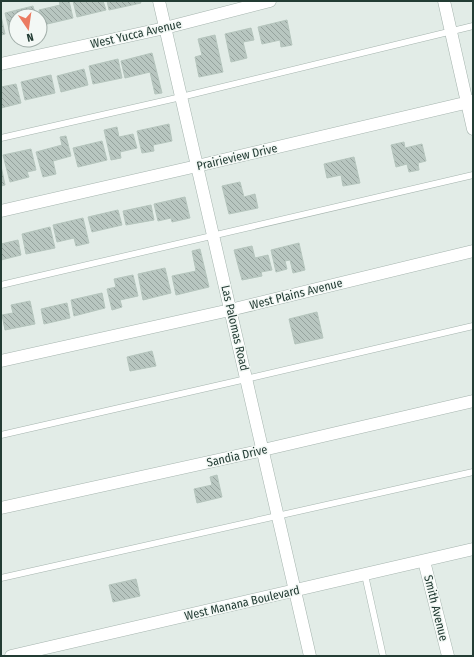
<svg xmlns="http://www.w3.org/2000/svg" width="474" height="657" viewBox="0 0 474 657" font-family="'Fira Sans Condensed',sans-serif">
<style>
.building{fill:url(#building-back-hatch);stroke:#b5c5bd}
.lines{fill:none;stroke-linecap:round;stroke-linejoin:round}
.service-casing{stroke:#a5b4ae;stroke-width:7}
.minor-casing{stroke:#a5b4ae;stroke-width:13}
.tertiary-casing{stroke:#a5b4ae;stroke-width:13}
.service{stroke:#fff;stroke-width:6}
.minor{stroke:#fff;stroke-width:12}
.tertiary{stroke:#fff;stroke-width:12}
.labels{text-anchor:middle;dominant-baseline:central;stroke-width:3;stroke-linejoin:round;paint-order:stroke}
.street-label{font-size:12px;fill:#233c34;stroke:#f3f8f5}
</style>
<defs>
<pattern id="building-back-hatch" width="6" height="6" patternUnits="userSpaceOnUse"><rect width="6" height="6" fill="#b8c6c0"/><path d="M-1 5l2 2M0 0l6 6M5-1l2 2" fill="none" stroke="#95a29d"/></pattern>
</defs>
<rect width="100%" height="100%" fill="#e2ece7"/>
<!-- building -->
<path class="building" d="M59,1H69L73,18L43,25L39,10L60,5Z
M73,1H103L106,10L77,17Z
M107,1H140L141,3L109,10Z
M33,6L36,16H16V31L10,33L5,13Z
M1,16L5,34L1,35Z
M287,20L292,45L281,47L280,40L262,44L258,27Z
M251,28L254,40L243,42L247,58L231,62L225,34Z
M215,35L223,72L199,77L195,57L202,55L198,39Z
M152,53L162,93L155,94L150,72L125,78L121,61Z
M118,59L122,78L93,84L89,66Z
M84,69L88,85L61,92L57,76Z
M51,75L55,93L25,100L21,82Z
M16,84L21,103L1,108V87Z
M169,124L172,141L153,145L154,151L142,153L137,131Z
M117,127L119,137L133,134L137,148L120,152L121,158L111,160L104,130Z
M66,136L71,156L53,161L56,174L43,177L36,152L62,145L60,137Z
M102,141L107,160L78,167L73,148Z
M404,142L405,148L422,144L426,161L418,163L419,170L409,172L407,164L396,167L391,145Z
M31,149L36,170L27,172L29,177L10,182L3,155Z
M354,157L360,183L343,186L341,175L327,178L324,164Z
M1,166L5,185L1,186Z
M240,182L244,197L255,194L258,208L229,214L222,186Z
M185,197L190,218L172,222L171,218L158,221L154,204Z
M151,205L154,220L126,225L123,211Z
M118,210L122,225L92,232L88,217Z
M83,218L89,243L76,246L74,238L57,242L53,225Z
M50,227L55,248L26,254L22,234Z
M18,240L21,255L1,260V244Z
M299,243L305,270L293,273L290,260L285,261L287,269L276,272L271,250Z
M252,246L255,258L268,255L272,270L261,272L262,276L242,280L234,250Z
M200,249L209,287L176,295L172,276L196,271L192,251Z
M165,268L171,293L143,300L138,274Z
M133,275L138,296L120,300L122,307L112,310L107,289L116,287L114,279Z
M102,293L105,308L74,316L71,300Z
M30,301L35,324L5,330L2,315L13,313L11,305Z
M67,303L70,318L44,324L41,309Z
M317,312L323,338L295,344L289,319Z
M152,351L156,366L130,371L127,357Z
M217,475L222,497L197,503L194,489L212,485L210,477Z
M136,579L140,596L113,602L109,585Z"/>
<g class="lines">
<defs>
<path id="service" d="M1,138L181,97L473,26
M1,285L473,175
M1,435L246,379L473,326
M365,575L383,656
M1,578L473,472"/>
<path id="minor" d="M159,1L310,656
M444,1L473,129
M1,64L165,28L270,1
M1,211L197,166L473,101
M1,361L230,310L473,251
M1,508L263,450L473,401
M424,561L448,656"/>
<path id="tertiary" d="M11,656L473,549"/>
</defs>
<!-- service casing -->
<use href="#service" class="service-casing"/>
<!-- minor casing -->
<use href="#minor" class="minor-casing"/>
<!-- tertiary casing -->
<use href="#tertiary" class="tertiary-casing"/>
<!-- service -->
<use href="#service" class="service"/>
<!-- minor -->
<use href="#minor" class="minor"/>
<!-- tertiary -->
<use href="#tertiary" class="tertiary"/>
</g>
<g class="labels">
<!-- street labels -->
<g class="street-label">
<text transform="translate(136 34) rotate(-13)">West Yucca Avenue</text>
<text transform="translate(237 157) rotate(-13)">Prairieview Drive</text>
<text transform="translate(296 294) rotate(-14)">West Plains Avenue</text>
<text transform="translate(235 328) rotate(77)">Las Palomas Road</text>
<text transform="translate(237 456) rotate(-13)">Sandia Drive</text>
<text transform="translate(242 603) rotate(-13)">West Manana Boulevard</text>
<text transform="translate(436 608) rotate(76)">Smith Avenue</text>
</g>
</g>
<!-- border -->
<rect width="474" height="657" fill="none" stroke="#233c34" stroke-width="4"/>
<!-- north arrow -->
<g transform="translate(28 28) rotate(167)"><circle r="19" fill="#f3f8f5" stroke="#a0ada8"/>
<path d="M0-3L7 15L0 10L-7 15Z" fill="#eb7b61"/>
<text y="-6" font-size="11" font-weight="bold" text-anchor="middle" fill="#233c34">N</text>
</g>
</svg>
